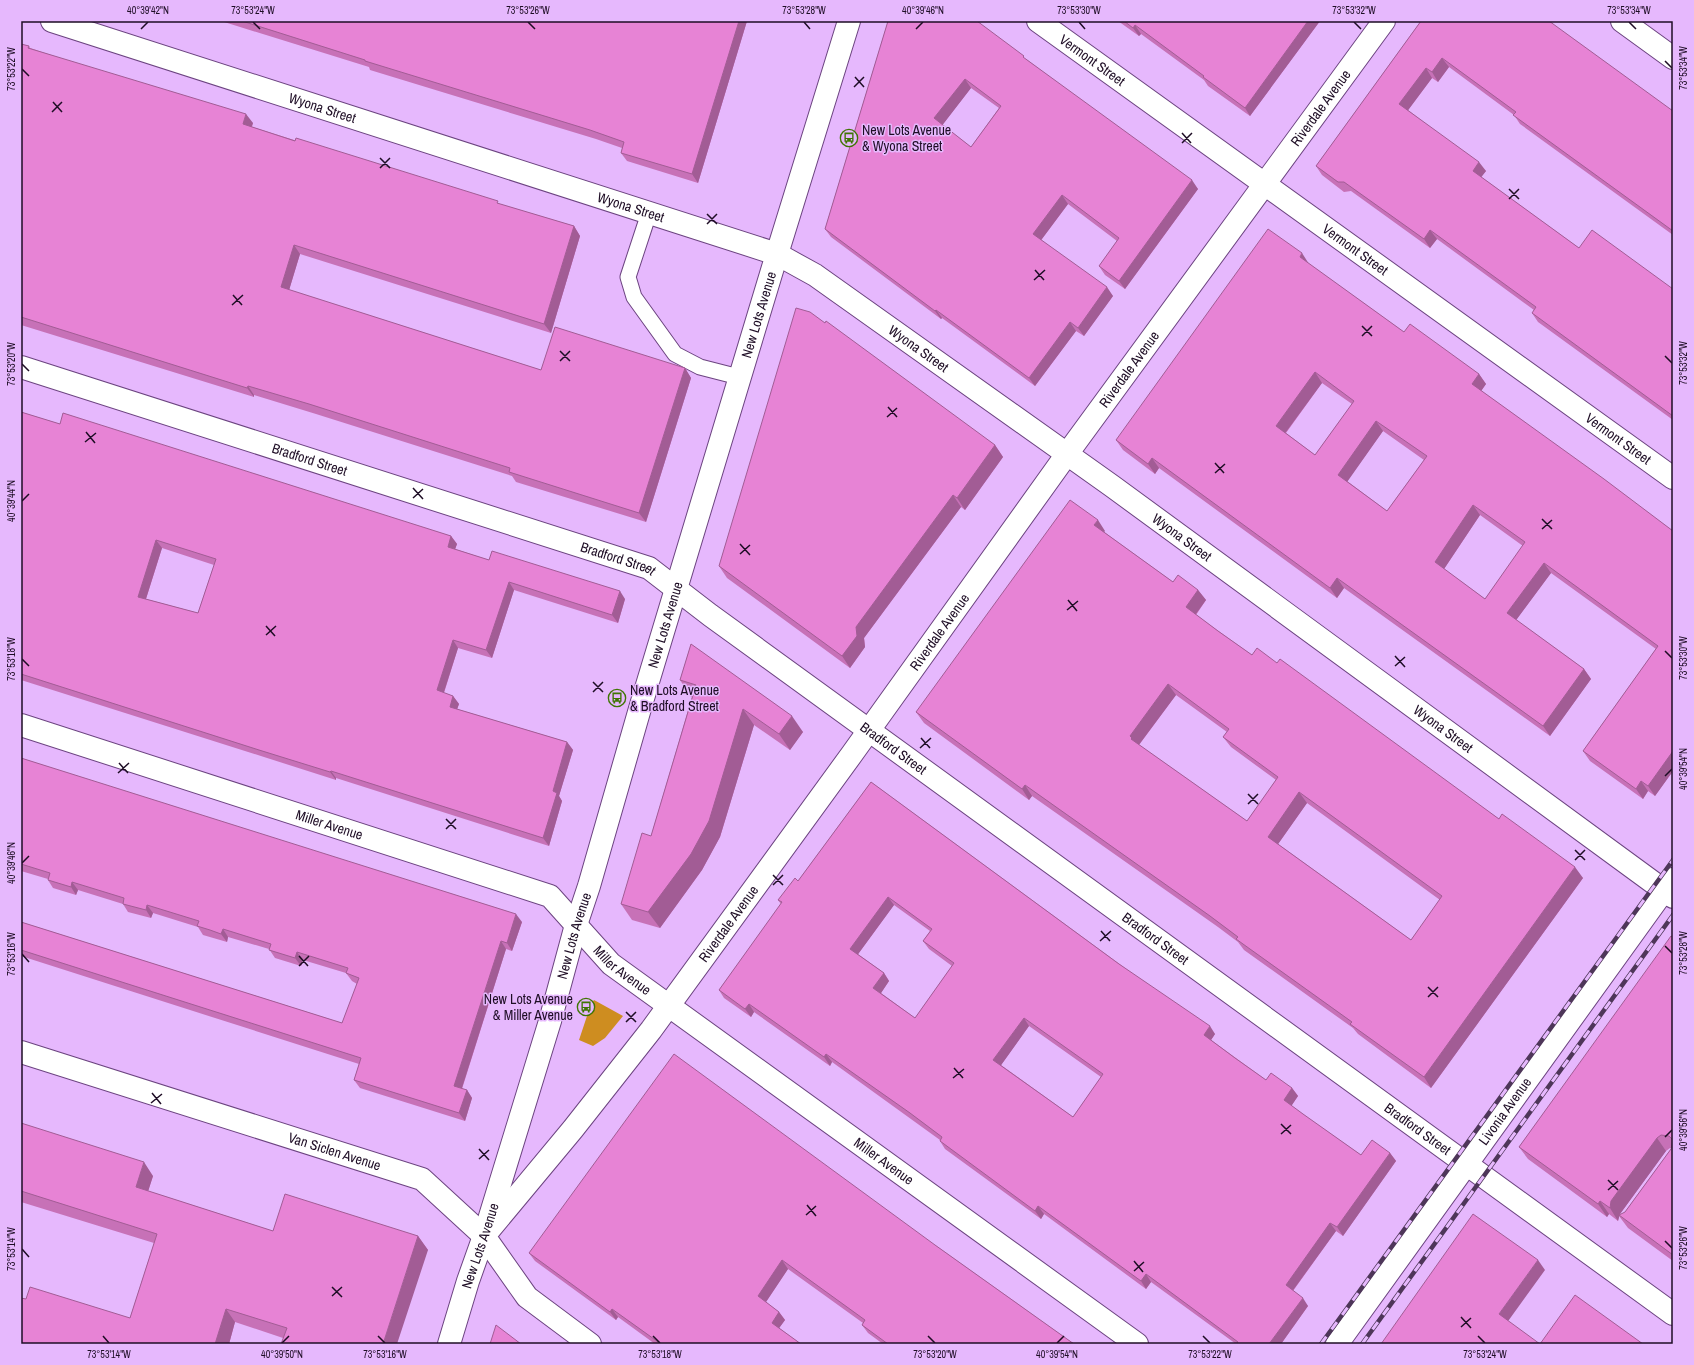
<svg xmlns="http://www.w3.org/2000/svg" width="1694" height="1365" viewBox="0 0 1694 1365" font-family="'Archivo Narrow',sans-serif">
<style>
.green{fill:#ce8d20}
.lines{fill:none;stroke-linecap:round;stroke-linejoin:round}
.service-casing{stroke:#6c4480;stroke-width:17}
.minor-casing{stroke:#6c4480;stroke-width:24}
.tertiary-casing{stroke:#6c4480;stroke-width:24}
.service{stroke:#fff;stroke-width:15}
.minor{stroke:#fff;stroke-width:22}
.tertiary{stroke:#fff;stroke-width:22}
.rail-casing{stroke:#4e3659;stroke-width:4.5}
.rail{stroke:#e6b8fd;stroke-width:3;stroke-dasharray:9;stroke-linecap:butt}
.wall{fill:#c771b7;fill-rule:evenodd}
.shaded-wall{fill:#a25c95}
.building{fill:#e783d5;stroke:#a25c95;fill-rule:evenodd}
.ticks{fill:none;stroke:#1e0d25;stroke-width:1.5}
.labels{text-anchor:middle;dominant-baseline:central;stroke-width:3;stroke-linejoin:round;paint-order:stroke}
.street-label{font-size:14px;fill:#1e0d25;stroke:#e6b8fd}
.poi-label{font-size:14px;fill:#1e0d25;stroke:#e6b8fd;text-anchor:start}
.neatline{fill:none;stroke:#1e0d25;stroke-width:1.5}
.ticks-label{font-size:10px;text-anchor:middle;fill:#1e0d25}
</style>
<rect width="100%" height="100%" fill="#e6b8fd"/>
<!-- green -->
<path class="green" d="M594,1000L623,1016L605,1038L593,1046L579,1040L591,1004Z"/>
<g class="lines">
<defs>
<path id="service" d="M649,213L628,277L634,297L675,354L700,367L739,377"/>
<g id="minor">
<path id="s1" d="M52,21L777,254L815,275L1112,486L1673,897"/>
<path id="s2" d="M1038,21L1673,478"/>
<path d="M1622,21L1673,58"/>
<path id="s3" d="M21,367L649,568L710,615L1673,1314"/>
<path id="s4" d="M21,725L550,896L611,964L1137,1344"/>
<path id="s5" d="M590,1344L527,1297L484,1236L573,1129L651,1030L852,754L1067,454L1384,21"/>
<path id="s6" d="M1337,1344L1672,879"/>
</g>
<g id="tertiary">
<path id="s7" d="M21,1052L422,1179L484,1236"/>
<path id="s8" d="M449,1344L468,1281L484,1236L550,1021L576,925L589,886L641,705L777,254L849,21"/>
</g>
</defs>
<!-- service casing -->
<use href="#service" class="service-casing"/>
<!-- minor casing -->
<use href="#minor" class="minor-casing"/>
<!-- tertiary casing -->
<use href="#tertiary" class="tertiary-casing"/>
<!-- service -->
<use href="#service" class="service"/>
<!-- minor -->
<use href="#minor" class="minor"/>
<!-- tertiary -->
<use href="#tertiary" class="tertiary"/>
<defs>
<path id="rail" d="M1321,1344L1673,860
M1362,1344L1673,915"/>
</defs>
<!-- rail casing -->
<use href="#rail" class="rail-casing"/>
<!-- rail -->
<use href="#rail" class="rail"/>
</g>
<!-- wall -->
<path class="wall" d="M221,21H747L698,183L627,161L621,153L622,148L596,139L370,70L369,67Z
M888,21L1026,59L1198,189L1125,289L1105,275L1099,266L1117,241L1068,204L1041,240L1113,296L1084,336L1076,331L1035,386L942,318L941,319L831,237L825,229ZM971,88L999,108L971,147L942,125Z
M1118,21H1320L1250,116L1208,86L1204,80L1141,34L1139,36Z
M1421,21L1673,111V235L1520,124L1514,115L1449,67L1438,82L1432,78L1408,110L1486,171L1481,177L1579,248L1673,289V420L1538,322L1532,313L1534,310L1437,239L1430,248L1351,191L1344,192L1322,175L1316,166Z
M21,44L29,46L30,48L253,123L252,127L500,204L574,226L580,236L551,333L300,254L289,290L541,370L685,368L691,378L646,522L516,482L512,476L316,414L254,395V397L21,325Z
M1309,264L1404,332L1479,374L1486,384L1481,391L1673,531V771L1655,796L1648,791L1643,799L1590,761L1583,751L1656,649L1551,573L1516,620L1584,669L1591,679L1550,736L1344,588L1337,598L1159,468L1155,474L1123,450L1116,440ZM1322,383L1352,404L1315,455L1286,433ZM1383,431L1424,460L1387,511L1347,481ZM1480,515L1523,546L1485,599L1444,569Z
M21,412L60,424L451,536L457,544L455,549L489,560L625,599L618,623L514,590L492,658L458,648L444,693L453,696L459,704L457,709L567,742L573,750L559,796L562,801L549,846L336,778V780L264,757L21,680ZM162,548L214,565L198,613L146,599Z
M995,445L1003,457L965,510L961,507L864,638L865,647L850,668L727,578L719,566Z
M1105,531L1104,532L1173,582L1198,590L1206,600L1196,615L1252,655L1277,663L1583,878L1431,1088L1358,1034L1353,1028L1244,950L1238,942L1218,927L1032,796L1029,800L924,723L916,712ZM1176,695L1227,732L1223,737L1231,747L1276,780L1247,821L1139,745ZM1307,803L1440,900L1411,940L1278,844Z
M691,644L803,732L790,750L754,725L720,837L702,870L660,928L632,920L621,904L651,836L692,697H691L680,680Z
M21,758L522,922L512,951L506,949L462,1089L467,1090L472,1098L465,1121L360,1088L354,1080L359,1064L21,956V922L342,1023L357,984L352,981L346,973L303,960L301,966L275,958L269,949L228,937L227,942L203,935L198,927L153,913L151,918L128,912L123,904L78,890L76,895L53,888L48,880V879L21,871Z
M871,782L1215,1034L1211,1040L1266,1080L1292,1088L1298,1096L1291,1106L1361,1155L1390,1153L1396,1161L1343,1236L1336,1231L1293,1291L1308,1306L1281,1344H1236L1151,1282L1146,1289L1044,1214L1041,1219L945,1149L940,1141V1140L832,1062L830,1066L754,1012L751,1017L724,998L719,990L781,904L778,900L798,881ZM894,905L930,931L923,941L929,949L952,966L915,1018L881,993L889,981L884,973L858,954ZM1029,1026L1101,1077L1073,1117L1001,1065Z
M1673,937V1261L1628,1228L1619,1216L1618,1221L1609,1214L1607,1217L1528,1159L1519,1147ZM1670,1148H1672L1671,1149L1625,1212L1620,1215V1214L1666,1151Z
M21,1123L153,1176L148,1191L273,1231L418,1236L428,1250L283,1338L235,1322L229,1344L26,1299L130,1318L154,1243L21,1202Z
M935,1245L1074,1344H883L868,1333L862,1325L863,1323L788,1269L766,1302L779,1312L785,1320L779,1328L801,1344H655L618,1317L616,1320L535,1261L529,1253Z"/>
<!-- shaded-wall -->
<path class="shaded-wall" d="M739,21H747L698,183L692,174Z
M1308,21H1320L1250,116L1245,108Z
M1135,25L1141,34L1139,36L1133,28Z
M1442,58L1449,67L1438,82L1432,72Z
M1426,68L1432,78L1406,113L1399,104Z
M965,79L971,88L941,127L934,118Z
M246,114L253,123L249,133L243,124Z
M1479,162L1486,171L1479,180L1473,171Z
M1192,180L1198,189L1125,289L1119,281Z
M1062,195L1068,204L1039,243L1033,234Z
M574,226L580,236L551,333L544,324Z
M1430,230L1437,239L1430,248L1424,239Z
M294,245L300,254L287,297L281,287Z
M1302,253L1309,264L1300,257Z
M1107,287L1113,296L1084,336L1078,328Z
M936,310L942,318L941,319L935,311Z
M1070,322L1076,331L1035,386L1029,378Z
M685,368L691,378L646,522L639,513Z
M1315,372L1322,383L1283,436L1276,426Z
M1479,374L1486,384L1479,394L1472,384Z
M248,386L254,395V397L247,388Z
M1376,421L1383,431L1345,485L1338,475Z
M995,445L1003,457L965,510L957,498Z
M1152,458L1159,468L1155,474L1148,464Z
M953,495L961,507L864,638L865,647L850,668L842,656L856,627Z
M1473,505L1480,515L1442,572L1435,562Z
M1098,520L1105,531L1102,535L1094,525Z
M451,536L457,544L453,555L448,547Z
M156,540L162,548L144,605L138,597Z
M1544,563L1551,573L1514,623L1507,613Z
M1337,578L1344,588L1337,598L1330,588Z
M509,582L514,590L492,658L486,650Z
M1198,590L1206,600L1193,618L1186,607Z
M620,591L625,599L618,623L612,615Z
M453,640L458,648L442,698L437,690Z
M1584,669L1591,679L1550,736L1543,726Z
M1168,684L1176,695L1138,746L1131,739L1130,736Z
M453,696L459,704L455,715L450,707Z
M743,709L754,725L720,837L702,870L660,928L648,912Z
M792,716L803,732L790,750L779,734Z
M567,742L573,750L559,796L562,801L549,846L543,838L553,791Z
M1673,751V771L1655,796L1648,786Z
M331,771L336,778V780L330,772Z
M1641,781L1648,791L1643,799L1636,789Z
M1025,785L1032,796L1029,800L1022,789Z
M1299,792L1307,803L1276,847L1268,837Z
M1575,867L1583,878L1431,1088L1424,1077Z
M72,882L78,890L76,895L71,887Z
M888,897L894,905L856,957L850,949Z
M147,905L153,913L151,918L146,910Z
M516,914L522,922L512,951L507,943Z
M223,929L228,937L227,942L221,934Z
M501,941L506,949L460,1094L454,1086Z
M297,952L303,960L301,966L295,958Z
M884,973L889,981L879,996L873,988Z
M749,1004L754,1012L751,1017L745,1009Z
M1024,1018L1029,1026L999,1068L993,1060Z
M1210,1026L1215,1034L1209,1043L1204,1035Z
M826,1054L832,1062L830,1066L824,1057Z
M1292,1088L1298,1096L1290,1108L1284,1100Z
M467,1090L472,1098L465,1121L459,1113Z
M1657,1138L1666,1151L1620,1214L1618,1221L1610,1208L1611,1201Z
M1390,1153L1396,1161L1343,1236L1337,1227Z
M144,1162L153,1176L145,1201L136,1187Z
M1600,1201L1609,1214L1607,1217L1598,1204Z
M1038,1206L1044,1214L1041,1219L1035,1211Z
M1330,1223L1336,1231L1291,1293L1286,1285Z
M418,1236L428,1250L397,1344H383Z
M782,1260L788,1269L764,1305L758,1296Z
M1538,1260L1545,1270L1506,1324L1499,1314Z
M1146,1274L1151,1282L1146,1289L1141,1281Z
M1303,1298L1308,1306L1281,1344H1269Z
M226,1309L235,1322L229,1344H215Z
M612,1309L618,1317L616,1320L610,1312Z
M779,1312L785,1320L777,1331L772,1323Z"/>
<!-- building -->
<path class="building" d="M242,21H739L692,174L621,153L624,142L590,130L365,61V60Z
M888,21H977L1024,56L1023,57L1192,180L1119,281L1099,266L1119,238L1062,195L1033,234L1107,287L1078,328L1070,322L1029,378L936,310L935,311L825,229ZM965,79L1001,106L971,147L934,118Z
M1124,21H1308L1245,108L1203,77L1204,76L1135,25L1133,28Z
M1421,21H1549L1673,111V231L1513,115L1516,112L1442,58L1432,72L1426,68L1399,104L1479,162L1473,171L1579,248L1592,230L1673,289V416L1532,313L1536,307L1430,230L1424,239L1344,182H1338L1316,166Z
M21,44L29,46L28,48L246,114L243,124L295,141L296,138L498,201L497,203L574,226L544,324L294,245L281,287L541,370L555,327L685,368L639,513L509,472L510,468L309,404L248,386L247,388L21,317Z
M1268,229L1302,253L1300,257L1404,332L1410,324L1479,374L1472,384L1604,479L1673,531V751L1648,786L1641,781L1636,789L1583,751L1658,646L1544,563L1507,613L1584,669L1543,726L1337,578L1330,588L1152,458L1148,464L1116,440ZM1315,372L1354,401L1315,455L1276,426ZM1376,421L1427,456L1387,511L1338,475ZM1473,505L1525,542L1485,599L1435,562Z
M796,308L810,312L825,323L826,321L995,445L957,498L953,495L856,627L857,636L842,656L719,566Z
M21,412L60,424L63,413L451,536L448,547L489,560L492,551L620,591L612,615L509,582L486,650L453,640L437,690L453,696L450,707L567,742L553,791L557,793L543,838L331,771L330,772L259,750L21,674ZM156,540L216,559L198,613L138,597Z
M1070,500L1098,520L1094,525L1173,582L1178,575L1198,590L1186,607L1218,631L1252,655L1257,648L1277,663L1280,659L1499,819L1502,814L1575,867L1424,1077L1350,1024L1352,1022L1236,939L1238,937L1210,916L1025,785L1022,789L916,712ZM1168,684L1229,729L1223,737L1278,777L1247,821L1131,739L1132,738L1130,736ZM1299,792L1442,896L1411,940L1268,837Z
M691,644L792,716L779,734L743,709L709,821L691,854L648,912L621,904L642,833L651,836L696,685L680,680Z
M21,758L516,914L507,943L501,941L454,1086L467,1090L459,1113L354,1080L361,1058L21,950V922L342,1023L359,978L346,973L348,968L297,952L295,958L269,950L271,944L223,929L221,934L210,930L197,926L199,921L147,905L146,910L123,904L124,898L72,882L71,887L48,880L50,873L21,864Z
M871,782L1119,964L1210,1026L1204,1035L1235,1058L1266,1080L1271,1073L1292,1088L1284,1100L1303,1114L1361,1155L1372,1140L1390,1153L1337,1227L1330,1223L1286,1285L1303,1298L1269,1344H1237L1238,1342L1146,1274L1141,1281L1038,1206L1035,1211L940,1141L942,1137L910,1113L826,1054L824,1057L749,1004L745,1009L719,990L782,902L778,900L795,878L798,881ZM888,897L932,929L923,941L954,963L915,1018L873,988L884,973L850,949ZM1024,1018L1103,1074L1073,1117L993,1060Z
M1671,936L1673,937V1255L1619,1215L1625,1212L1671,1149L1673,1140L1669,1136L1661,1135L1657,1138L1611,1201L1610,1208L1600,1201L1598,1204L1519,1147Z
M674,1054L935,1245L1074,1344H888L862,1325L865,1320L782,1260L758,1296L779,1312L772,1323L801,1344H661L612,1309L610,1312L529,1253Z
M21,1123L144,1162L136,1187L273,1231L285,1194L418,1236L383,1344H281L287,1328L226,1309L215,1344H21V1298L26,1299L30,1287L130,1318L157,1234L21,1191Z
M1473,1214L1538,1260L1499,1314L1540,1344L1575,1295L1643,1344H1381Z
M496,1325L521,1344H490Z"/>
<!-- ticks -->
<path class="ticks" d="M253,22L260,29M528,22L535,29M804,22L810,29M1079,22L1085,29M1354,22L1361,29M1629,22L1636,29M141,29L148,22M916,29L923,22M1665,61L1672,68M22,69L29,76M855,77L864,87M854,87L864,77M53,102L62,112M52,112L62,102M1182,133L1191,143M1182,143L1192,133M380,158L390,168M380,168L390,158M1509,189L1519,199M1509,199L1519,189M707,214L717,224M707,224L717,214M1035,270L1044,280M1034,280L1045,270M233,295L242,305M232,305L243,295M1362,326L1372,336M1362,336L1372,326M560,351L570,361M1665,356L1672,363M560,361L570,351M22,364L29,371M888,407L897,417M887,417L897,408M86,432L95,443M85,442L96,433M1215,463L1224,473M1215,473L1225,464M413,488L423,499M413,498L423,489M22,501L29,494M1542,519L1552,529M1542,529L1552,520M740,544L750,555M740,554L750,545M1068,600L1077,611M1067,610L1078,601M266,626L275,636M266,635L276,626M1665,651L1672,658M1395,656L1405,667M22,659L29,666M1395,666L1405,657M593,682L603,692M593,692L603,682M921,738L930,748M920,748L931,738M119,763L128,773M118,773L129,763M1665,776L1672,769M1248,794L1258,804M1248,804L1258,794M446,819L456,829M446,829L456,819M1575,850L1585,860M1575,860L1585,850M22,863L29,856M773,875L783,885M773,885L783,875M1101,931L1110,941M1100,941L1111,931M1665,946L1672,953M22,954L29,962M299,956L308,966M299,966L309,956M1428,987L1438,997M1428,997L1438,987M626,1012L636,1022M626,1022L636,1012M954,1068L963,1078M953,1078L964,1069M152,1093L161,1104M151,1103L162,1094M1281,1124L1291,1134M1281,1134L1291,1125M1665,1137L1672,1130M479,1149L489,1160M479,1159L489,1150M1608,1180L1618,1190M1608,1190L1618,1181M807,1205L816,1216M806,1215L816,1206M1665,1241L1672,1248M22,1249L29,1257M1134,1261L1143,1272M1134,1271L1144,1262M332,1287L342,1297M332,1296L342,1287M1461,1317L1471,1328M1461,1327L1471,1318M103,1336L109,1343M378,1336L385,1343M653,1336L660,1343M928,1336L935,1343M1203,1336L1210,1343M1478,1336L1485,1343M282,1343L289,1336M1057,1343L1064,1336"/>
<!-- icons -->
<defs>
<symbol id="bus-ring" viewBox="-11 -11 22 22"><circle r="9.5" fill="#e6b8fd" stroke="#3f7503" stroke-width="1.5"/><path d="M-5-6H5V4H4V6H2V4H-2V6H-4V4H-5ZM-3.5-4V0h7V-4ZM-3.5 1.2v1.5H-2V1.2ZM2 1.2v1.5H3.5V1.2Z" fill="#3f7503"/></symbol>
</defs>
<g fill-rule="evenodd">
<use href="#bus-ring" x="839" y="128" width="20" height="20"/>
<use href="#bus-ring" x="607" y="688" width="20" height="20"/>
<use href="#bus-ring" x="576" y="997" width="20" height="20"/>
</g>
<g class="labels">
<!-- street labels -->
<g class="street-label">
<text stroke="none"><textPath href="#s2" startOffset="67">Vermont Street</textPath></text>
<text stroke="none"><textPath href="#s1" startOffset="284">Wyona Street</textPath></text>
<text stroke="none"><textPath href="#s5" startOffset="1558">Riverdale Avenue</textPath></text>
<text stroke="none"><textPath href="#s1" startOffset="608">Wyona Street</textPath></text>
<text stroke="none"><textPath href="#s2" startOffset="391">Vermont Street</textPath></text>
<text stroke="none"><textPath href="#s8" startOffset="1075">New Lots Avenue</textPath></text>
<text stroke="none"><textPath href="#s1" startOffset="932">Wyona Street</textPath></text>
<text stroke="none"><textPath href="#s5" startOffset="1234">Riverdale Avenue</textPath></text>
<text stroke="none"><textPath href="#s2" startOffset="715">Vermont Street</textPath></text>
<text stroke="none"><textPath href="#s3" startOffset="303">Bradford Street</textPath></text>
<text stroke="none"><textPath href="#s1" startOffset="1256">Wyona Street</textPath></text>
<text stroke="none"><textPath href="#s3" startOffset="627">Bradford Street</textPath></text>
<text stroke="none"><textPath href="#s8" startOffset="751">New Lots Avenue</textPath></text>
<text stroke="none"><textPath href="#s5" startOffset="910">Riverdale Avenue</textPath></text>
<text stroke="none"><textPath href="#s1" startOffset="1580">Wyona Street</textPath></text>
<text stroke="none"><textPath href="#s3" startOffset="963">Bradford Street</textPath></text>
<text stroke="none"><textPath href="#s4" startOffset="324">Miller Avenue</textPath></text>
<text stroke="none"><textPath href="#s5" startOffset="550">Riverdale Avenue</textPath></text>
<text stroke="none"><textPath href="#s8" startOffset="427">New Lots Avenue</textPath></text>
<text stroke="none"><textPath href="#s3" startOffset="1287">Bradford Street</textPath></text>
<text stroke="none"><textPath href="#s4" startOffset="660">Miller Avenue</textPath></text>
<text stroke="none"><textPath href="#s6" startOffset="287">Livonia Avenue</textPath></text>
<text stroke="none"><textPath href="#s3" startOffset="1611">Bradford Street</textPath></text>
<text stroke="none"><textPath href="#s7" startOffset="329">Van Siclen Avenue</textPath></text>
<text stroke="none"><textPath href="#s4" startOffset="984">Miller Avenue</textPath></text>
<text stroke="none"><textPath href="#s8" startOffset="103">New Lots Avenue</textPath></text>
</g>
<!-- poi labels -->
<g class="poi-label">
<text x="862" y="130">New Lots Avenue<tspan x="862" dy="16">&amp; Wyona Street</tspan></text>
<text x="630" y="690">New Lots Avenue<tspan x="630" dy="16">&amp; Bradford Street</tspan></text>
<text x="573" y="999" text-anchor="end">New Lots Avenue<tspan x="573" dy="16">&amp; Miller Avenue</tspan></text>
</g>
</g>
<!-- border -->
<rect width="1694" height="1365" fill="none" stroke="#e6b8fd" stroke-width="44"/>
<rect x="22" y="22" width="1650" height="1321" class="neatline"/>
<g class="ticks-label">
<text x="148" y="14">40°39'42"N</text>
<text x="253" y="14">73°53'24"W</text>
<text x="528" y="14">73°53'26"W</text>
<text x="804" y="14">73°53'28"W</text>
<text x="923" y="14">40°39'46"N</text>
<text x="1079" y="14">73°53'30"W</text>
<text x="1354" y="14">73°53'32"W</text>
<text x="1629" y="14">73°53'34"W</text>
<text transform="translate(1683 68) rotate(-90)" y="4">73°53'34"W</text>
<text transform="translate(11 69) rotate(-90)" y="4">73°53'22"W</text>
<text transform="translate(1683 363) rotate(-90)" y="4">73°53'32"W</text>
<text transform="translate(11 364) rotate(-90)" y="4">73°53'20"W</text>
<text transform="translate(11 501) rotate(-90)" y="4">40°39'44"N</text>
<text transform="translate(1683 658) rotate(-90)" y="4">73°53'30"W</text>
<text transform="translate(11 659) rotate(-90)" y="4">73°53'18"W</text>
<text transform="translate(1683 769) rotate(-90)" y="4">40°39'54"N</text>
<text transform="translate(11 863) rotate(-90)" y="4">40°39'46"N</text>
<text transform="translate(1683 953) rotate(-90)" y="4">73°53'28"W</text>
<text transform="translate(11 954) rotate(-90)" y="4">73°53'16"W</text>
<text transform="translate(1683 1130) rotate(-90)" y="4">40°39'56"N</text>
<text transform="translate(1683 1248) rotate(-90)" y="4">73°53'26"W</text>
<text transform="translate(11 1249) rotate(-90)" y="4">73°53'14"W</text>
<text x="109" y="1358">73°53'14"W</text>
<text x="282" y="1358">40°39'50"N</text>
<text x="385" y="1358">73°53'16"W</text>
<text x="660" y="1358">73°53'18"W</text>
<text x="935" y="1358">73°53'20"W</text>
<text x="1057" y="1358">40°39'54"N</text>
<text x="1210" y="1358">73°53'22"W</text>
<text x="1485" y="1358">73°53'24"W</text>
</g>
</svg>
